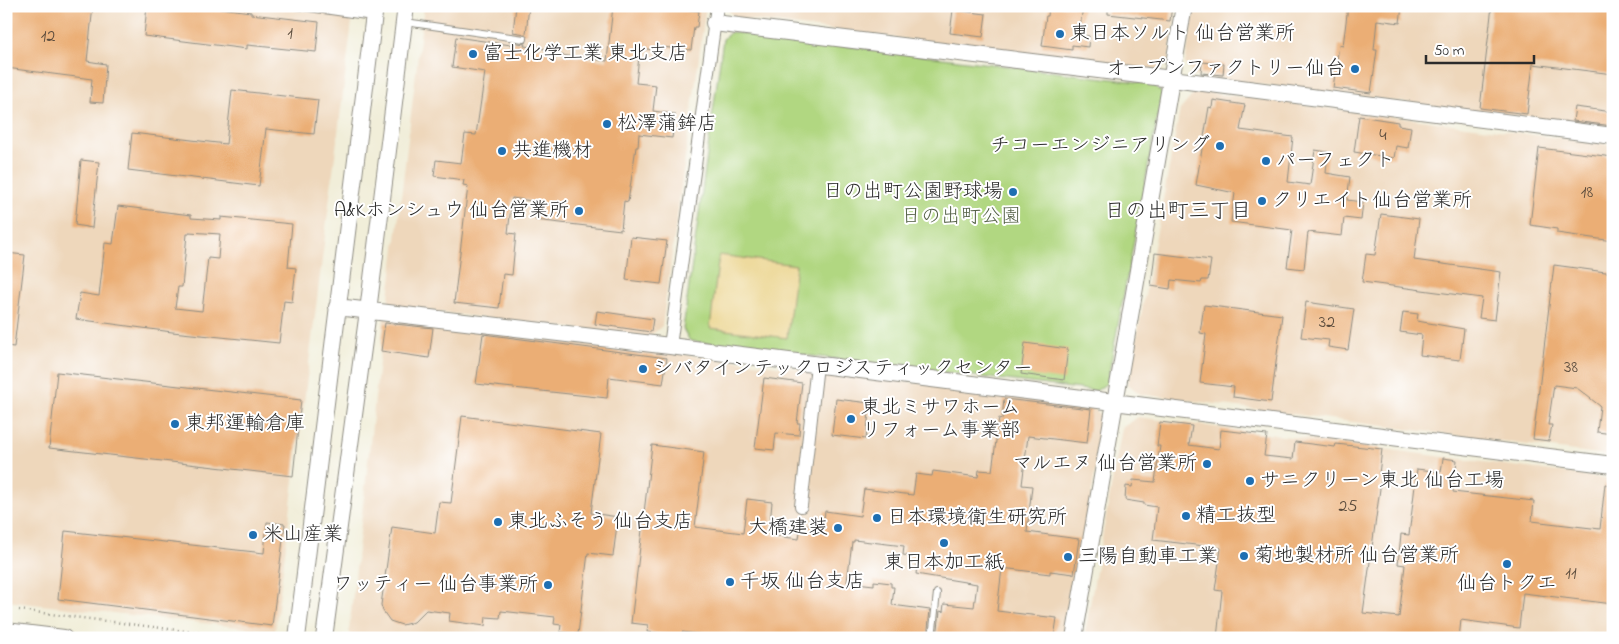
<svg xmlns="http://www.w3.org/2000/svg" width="1619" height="644" viewBox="0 0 1619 644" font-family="'Indie Flower','Klee One',sans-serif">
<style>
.built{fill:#eed7bb}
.green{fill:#b1d781;stroke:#6e8156}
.sand{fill:#eeda9e;stroke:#8c8264}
.building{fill:#ebae74;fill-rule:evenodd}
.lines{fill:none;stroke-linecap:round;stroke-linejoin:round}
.service-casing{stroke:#8e8c82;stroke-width:8}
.minor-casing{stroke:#8e8c82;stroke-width:14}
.tertiary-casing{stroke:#8e8c82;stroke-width:18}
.path{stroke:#8e8c82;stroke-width:2.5;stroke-dasharray:1 4;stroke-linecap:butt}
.service{stroke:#fff;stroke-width:6}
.minor{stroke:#fff;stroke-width:12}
.tertiary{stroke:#fff;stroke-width:16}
.poi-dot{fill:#1f6fb2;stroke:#fff;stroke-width:2}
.labels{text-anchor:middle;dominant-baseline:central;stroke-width:4;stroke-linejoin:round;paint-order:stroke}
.number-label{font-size:18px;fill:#5b4c3d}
.poi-label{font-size:20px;fill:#2b2b2b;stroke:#fff;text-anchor:start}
.park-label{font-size:20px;fill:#535f45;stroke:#fff}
.neighbourhood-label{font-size:21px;fill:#2b2b2b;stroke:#fff}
</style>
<rect width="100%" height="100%" fill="#fff"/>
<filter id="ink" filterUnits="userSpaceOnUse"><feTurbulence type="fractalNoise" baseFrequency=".02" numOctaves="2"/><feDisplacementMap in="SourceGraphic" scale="10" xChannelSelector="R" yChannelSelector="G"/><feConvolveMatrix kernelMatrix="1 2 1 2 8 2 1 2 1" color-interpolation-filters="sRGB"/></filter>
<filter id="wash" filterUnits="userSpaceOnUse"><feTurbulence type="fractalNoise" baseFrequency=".0096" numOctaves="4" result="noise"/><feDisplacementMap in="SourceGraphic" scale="20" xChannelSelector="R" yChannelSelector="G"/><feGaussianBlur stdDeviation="1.12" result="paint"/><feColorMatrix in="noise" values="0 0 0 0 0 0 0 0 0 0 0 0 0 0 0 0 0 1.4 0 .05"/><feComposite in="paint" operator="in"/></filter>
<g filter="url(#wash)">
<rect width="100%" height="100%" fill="#f1eed9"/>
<!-- built -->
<path class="built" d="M6,6H354L275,631L6,601Z
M424,6H706L662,326L649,337L388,306Z
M725,6H1177L1169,59L1157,70L735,18Z
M1195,6H1613V128L1194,76L1185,63Z
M1196,91L1613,145V456L1140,394L1128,384L1180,110Z
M384,318L1090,404L1104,419L1067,638H353L349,631Z
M1138,417L1613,479V638H1084L1122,428Z"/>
<!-- green -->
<path class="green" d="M731,32L1153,84L1162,93L1107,383L1096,391L690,341L683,329L723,39Z"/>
<!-- sand -->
<path class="sand" d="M719,255L796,265L787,338L710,328Z"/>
<g id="blocks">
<!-- building -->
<path class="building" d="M6,6H93L87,61L106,64L103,103L90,102L92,79L6,68Z
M147,6H204L251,12V14L319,22L316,52L247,45V49L144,36Z
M516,6H529L526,34L513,32Z
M613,6H680V9L699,11L697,27H694L691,50L661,47V51L640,48L636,83L656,85L653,111L675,114L672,138L639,134L638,147H636L628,202L624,201L621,230L535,220L538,202L512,198L508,233L516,234L512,275L503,274L499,308L454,303L468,186L463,185L464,180L434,176L436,160L461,163L465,134L476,135L485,72L452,67L456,37L511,45V42L525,44L524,46L553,50L552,54L607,61Z
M1049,6H1083L1079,35L1089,36L1088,47L1072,45V50L1042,46L1046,16H1048Z
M1108,6H1172L1170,21L1108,14Z
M1348,6H1402L1400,23L1377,20L1374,50H1377L1371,93L1333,88L1339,45L1343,46Z
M1492,6H1613V74L1533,64L1527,114L1480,108Z
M953,10L986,14L983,37L950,33Z
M1202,62L1224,64L1223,75L1201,73Z
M232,90L318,100L314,134L266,129L259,186L128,170L132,133L226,144Z
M1213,100L1245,105L1240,130L1293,137L1288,182L1310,185L1315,150L1328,152L1326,173L1350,177L1347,200L1363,202L1361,220L1344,218L1342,236L1308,232L1304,269L1287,267L1292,230L1231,222L1235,193L1196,185L1209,107L1212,108Z
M1575,107L1613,112V126L1573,121Z
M1359,116L1398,122V125L1411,127L1408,148L1396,146L1394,158L1354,152Z
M1539,148L1613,157V241L1557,233V229L1530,225Z
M81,160L99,162L92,228L75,225Z
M118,206L191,215V218L221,220V217L292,224L288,267L296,268L292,302L284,301L279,343L172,332L76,319L80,293L99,296L105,243L113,244ZM189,232L220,234L218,259L208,258L202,311L175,308L178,287H182L187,234H189Z
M1381,214L1419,219L1414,260L1501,272L1495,320L1479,318L1482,298L1362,282L1366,254L1375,255Z
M631,237L667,241L661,284L626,280Z
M6,253L25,255L14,347L6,346Z
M1155,253L1211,260L1208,280H1202L1201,283L1171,280L1170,289L1151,286Z
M1554,265L1613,273V434L1597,432L1600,406L1577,388L1554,385L1548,425H1552L1549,441L1533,439Z
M1306,302L1354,309L1348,350L1328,347L1329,340L1301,337Z
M1204,305L1282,315L1271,402L1233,397L1234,387L1200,383L1206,334L1200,333Z
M597,311L653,319L651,332L595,324Z
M1403,312L1418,314L1417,321L1464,329L1460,360L1420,355L1422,335L1400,332Z
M385,323L433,328L429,358L381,351Z
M483,334L667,358L663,384L609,377L607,398L476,384Z
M1025,343L1068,349L1064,380L1021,374Z
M57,372L301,400L293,476L49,448Z
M764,378L802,383L797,423H800L799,435L776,433L774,450L755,448Z
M836,399L870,403L866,439L832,435Z
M1004,399L1091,409L1087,443L1028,436L1022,485L1032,486L1027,532L1079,539L1074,574L1050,571V574L1002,568L997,611L1057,618L1054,638H937L940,611L943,612L944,604L974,607L977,584L916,574L918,557L903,555L904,546L854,540V542H852L847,582L874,585V581L891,583V587H894L892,605L930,610L927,638H730L682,632V636L647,632L648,625L631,623L652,445L704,452L695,527L743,533L747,499L772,502L769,535L799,539L801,524L823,527L825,511L860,516L864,489L913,495L916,474L932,476L933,471L978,477L979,470L992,471L999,418L1002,419Z
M462,416L601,434L591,513L618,517L613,556L588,553L578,634L560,632L561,625L554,624L555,617L501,611L500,618L486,617L485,626L449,621L450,613L426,610L414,622L402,625L390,621L383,611L381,605L392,527L435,533L439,502L451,503Z
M1160,422L1192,426L1189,445L1219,449L1221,430L1267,435L1264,456L1293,459L1295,442L1335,447L1336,444L1382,449L1379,474H1382L1363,613L1399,617L1405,565L1398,564L1401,534L1409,535L1417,469L1441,472L1443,458L1457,460L1453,492L1534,501L1532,521L1600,529L1605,484L1613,485V604L1523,593L1519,628L1461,620L1459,638H1217L1222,591L1215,590L1221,548L1153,540L1157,507L1144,505V503L1125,500L1126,486L1132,487L1133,480L1155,482L1160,446H1157Z
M267,522L285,524L272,626L58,599L65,531L264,553Z"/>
</g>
</g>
<g filter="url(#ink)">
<use href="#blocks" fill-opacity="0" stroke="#8e8c82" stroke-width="1"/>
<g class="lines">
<defs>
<path id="service" d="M295,6L373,17
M405,22L524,39
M932,638L937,593"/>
<path id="minor" d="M670,346L717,6
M801,506L817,365"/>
<path id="tertiary" d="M714,23L1172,79L1613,136
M337,307L670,346L1613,465
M6,631L64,638
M297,638L375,6
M324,638L368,311L406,6
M1074,638L1184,6"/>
</defs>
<!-- service casing -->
<use href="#service" class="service-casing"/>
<!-- minor casing -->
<use href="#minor" class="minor-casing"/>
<!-- tertiary casing -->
<use href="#tertiary" class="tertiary-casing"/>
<!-- path -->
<path class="path" d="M19,610L240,638"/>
<!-- service -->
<use href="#service" class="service"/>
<!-- minor -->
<use href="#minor" class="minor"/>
<!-- tertiary -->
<use href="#tertiary" class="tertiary"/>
</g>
</g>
<!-- markers -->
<g class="poi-dot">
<circle cx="1060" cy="34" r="5"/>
<circle cx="473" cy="54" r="5"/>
<circle cx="1355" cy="69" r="5"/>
<circle cx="607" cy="124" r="5"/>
<circle cx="1220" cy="146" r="5"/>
<circle cx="502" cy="151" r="5"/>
<circle cx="1266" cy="161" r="5"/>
<circle cx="1013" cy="192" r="5"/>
<circle cx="1262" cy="201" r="5"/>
<circle cx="579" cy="211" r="5"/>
<circle cx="643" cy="369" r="5"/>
<circle cx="851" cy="419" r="5"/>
<circle cx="175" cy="424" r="5"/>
<circle cx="1207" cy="464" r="5"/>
<circle cx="1250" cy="481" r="5"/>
<circle cx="1186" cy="516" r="5"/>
<circle cx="877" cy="518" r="5"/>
<circle cx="498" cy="522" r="5"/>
<circle cx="838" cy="528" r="5"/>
<circle cx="253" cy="535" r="5"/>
<circle cx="944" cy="543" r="5"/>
<circle cx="1244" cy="556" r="5"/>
<circle cx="1068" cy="557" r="5"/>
<circle cx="1507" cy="564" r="5"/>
<circle cx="730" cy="582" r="5"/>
<circle cx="548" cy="585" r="5"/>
</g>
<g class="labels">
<!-- number labels -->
<g class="number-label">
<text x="290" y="34">1</text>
<text x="48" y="37">12</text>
<text x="1383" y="136">4</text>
<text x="1587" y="193">18</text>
<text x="1327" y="323">32</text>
<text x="1571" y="368">38</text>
<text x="1348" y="507">25</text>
<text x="1571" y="574">11</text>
</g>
<!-- poi labels -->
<g class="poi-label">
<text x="1070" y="34">東日本ソルト 仙台営業所</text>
<text x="483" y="54">富士化学工業 東北支店</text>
<text x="1345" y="69" text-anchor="end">オープンファクトリー仙台</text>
<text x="617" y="124">松澤蒲鉾店</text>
<text x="1210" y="146" text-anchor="end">チコーエンジニアリング</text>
<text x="512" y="151">共進機材</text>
<text x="1276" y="161">パーフェクト</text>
<text x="1003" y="192" text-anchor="end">日の出町公園野球場</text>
<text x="1272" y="201">クリエイト仙台営業所</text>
<text x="569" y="211" text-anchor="end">A&amp;Kホンシュウ 仙台営業所</text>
<text x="653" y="369">シバタインテックロジスティックセンター</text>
<text x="861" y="408">東北ミサワホーム<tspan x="861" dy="23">リフォーム事業部</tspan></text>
<text x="185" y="424">東邦運輸倉庫</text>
<text x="1197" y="464" text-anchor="end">マルエヌ 仙台営業所</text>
<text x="1260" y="481">サニクリーン東北 仙台工場</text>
<text x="1196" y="516">精工抜型</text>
<text x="887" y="518">日本環境衛生研究所</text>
<text x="508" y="522">東北ふそう 仙台支店</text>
<text x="828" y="528" text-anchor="end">大橋建装</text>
<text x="263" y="535">米山産業</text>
<text x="1254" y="556">菊地製材所 仙台営業所</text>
<text x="1078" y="557">三陽自動車工業</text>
<text x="944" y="563" text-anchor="middle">東日本加工紙</text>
<text x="740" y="582">千坂 仙台支店</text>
<text x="1507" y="584" text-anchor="middle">仙台トクエ</text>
<text x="538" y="585" text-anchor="end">ワッティー 仙台事業所</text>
</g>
<!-- park labels -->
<g class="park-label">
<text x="961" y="217">日の出町公園</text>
</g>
<!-- neighbourhood labels -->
<g class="neighbourhood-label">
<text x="1178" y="212">日の出町三丁目</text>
</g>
</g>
<!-- margin -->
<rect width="1619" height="644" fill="none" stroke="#fff" stroke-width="25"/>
<!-- scale -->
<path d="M1426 55v8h108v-8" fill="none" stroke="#2b2b2b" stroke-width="2.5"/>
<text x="1434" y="55" font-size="15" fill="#2b2b2b" stroke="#ffffff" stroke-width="4" paint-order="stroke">50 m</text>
</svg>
